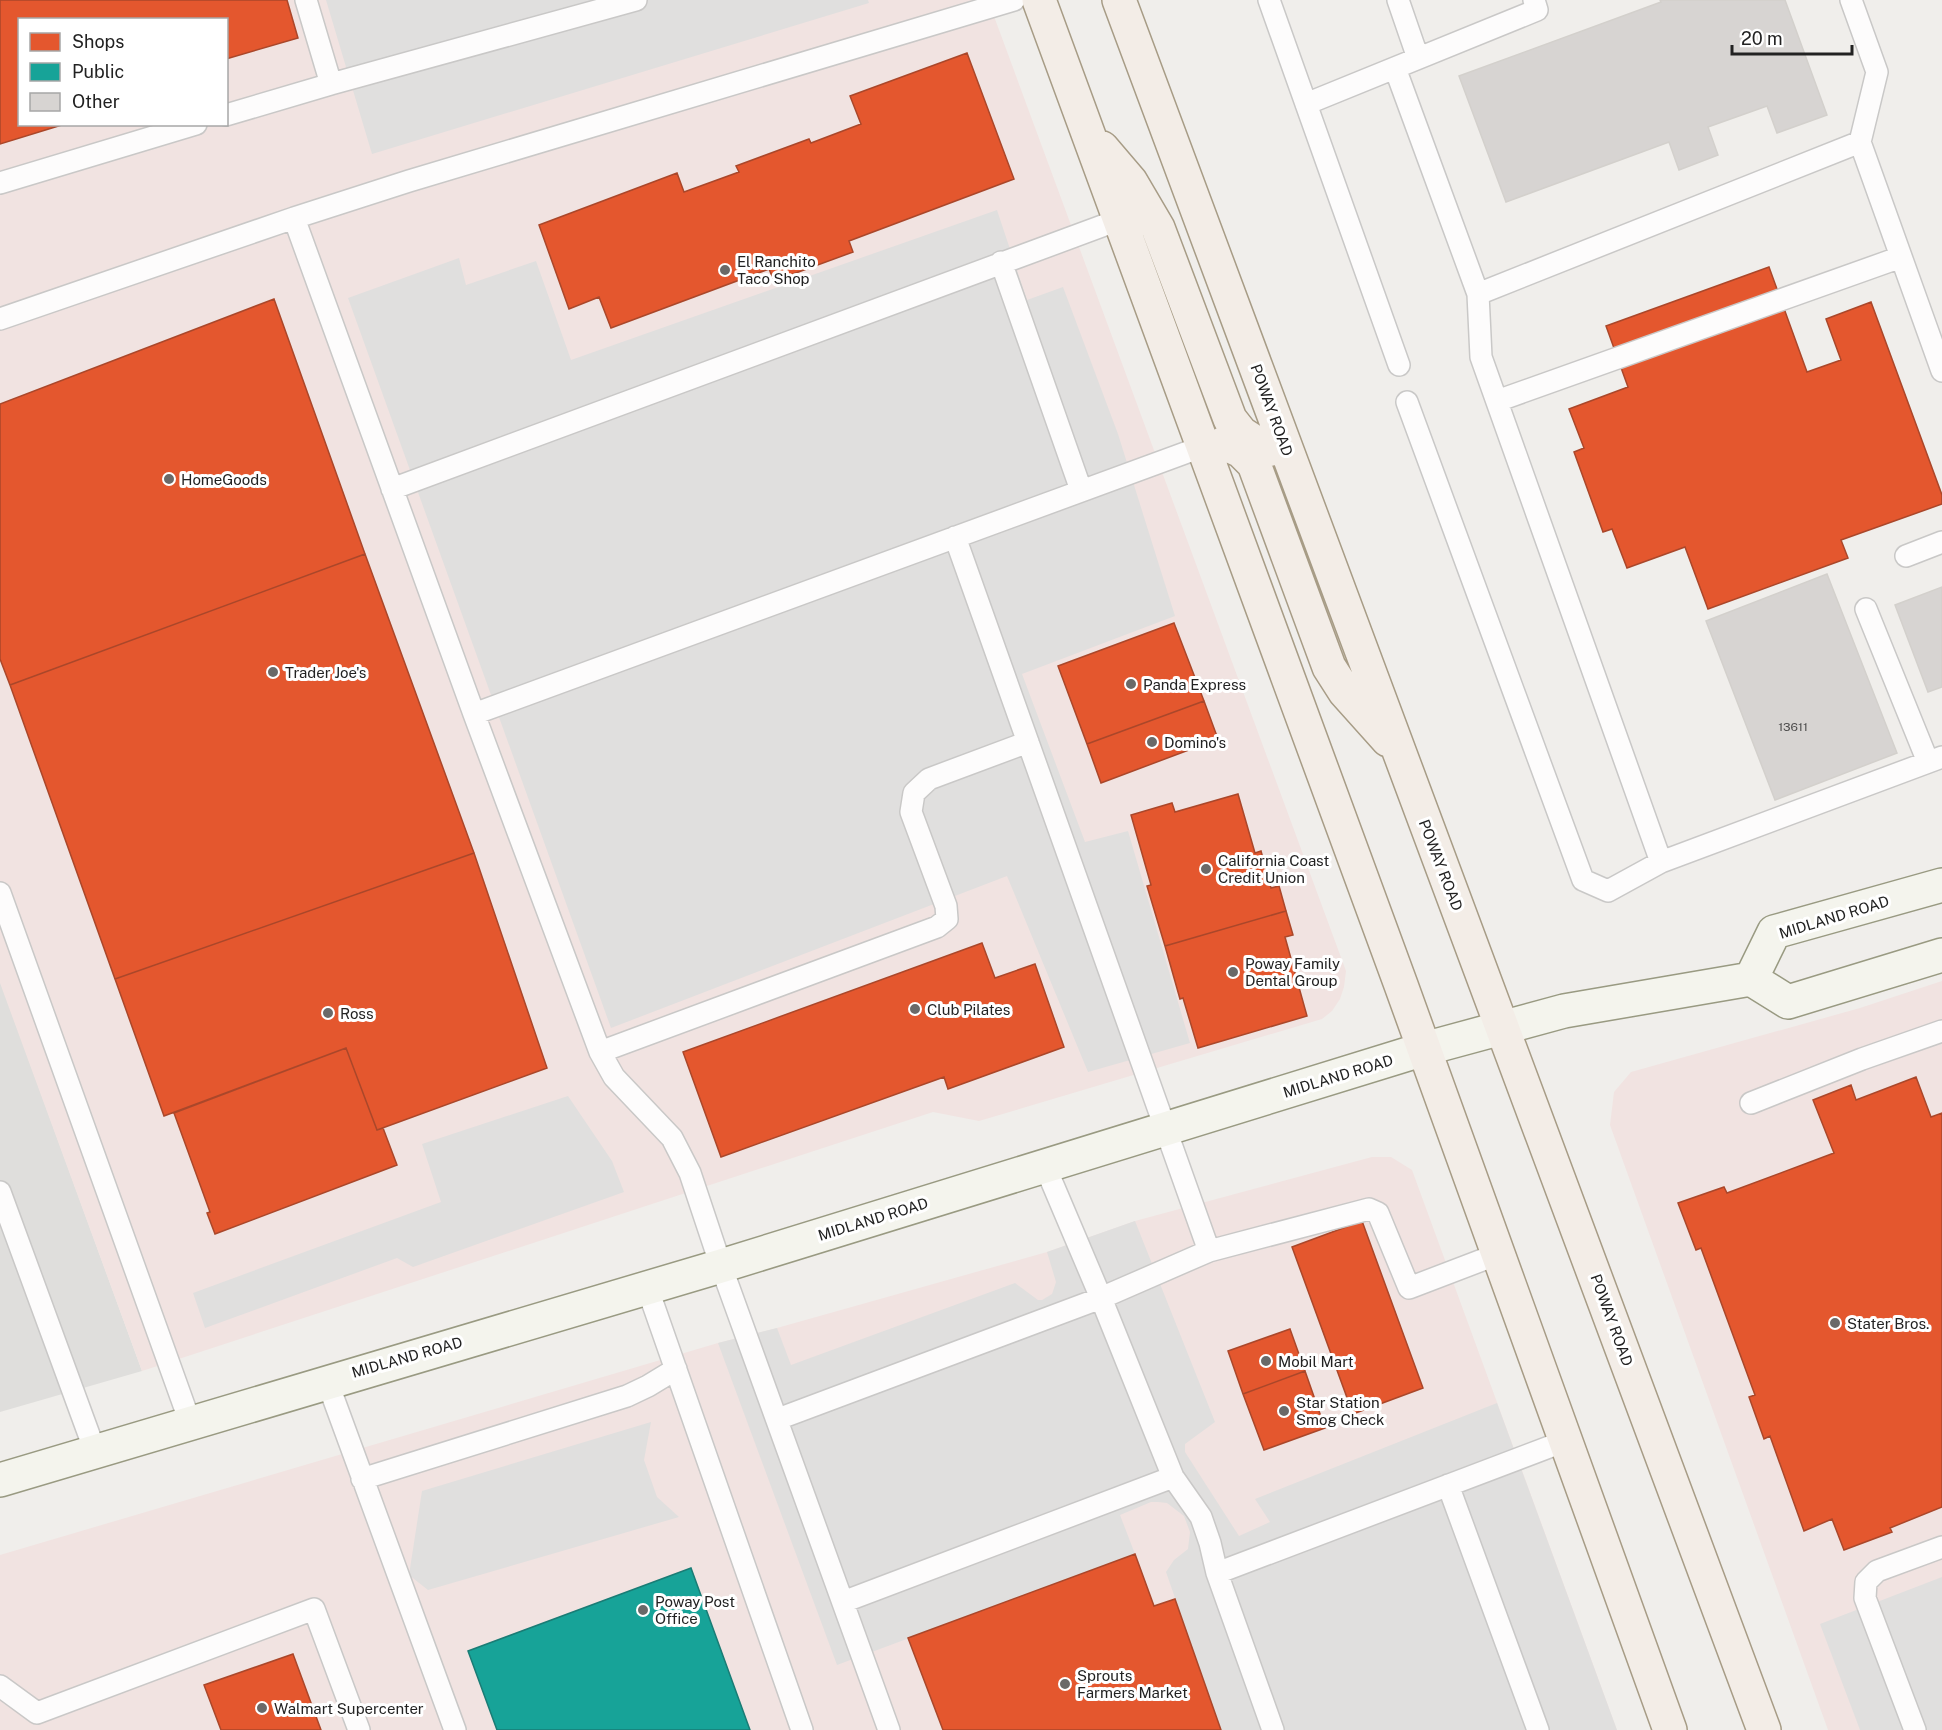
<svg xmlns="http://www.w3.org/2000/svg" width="1942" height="1730" viewBox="0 0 1942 1730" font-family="'Public Sans',sans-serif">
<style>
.residential{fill:#dfdedc}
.commercial{fill:#f1e3e1;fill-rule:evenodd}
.parking{fill:#e0dfde}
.shops{fill:#e4572e;stroke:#aa472a;stroke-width:1.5}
.public{fill:#17a398;stroke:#1a7c75;stroke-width:1.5}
.building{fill:#d7d4d2;stroke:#d3d0cc;stroke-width:1.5}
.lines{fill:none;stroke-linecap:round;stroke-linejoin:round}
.lane-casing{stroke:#c9c8c7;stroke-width:24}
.secondary-casing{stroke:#999a82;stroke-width:36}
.primary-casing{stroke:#a79c86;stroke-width:36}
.lane{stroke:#fdfcfc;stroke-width:21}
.secondary{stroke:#f4f4ed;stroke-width:33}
.primary{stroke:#f3ede7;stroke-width:33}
.poi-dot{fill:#6a6968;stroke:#fff;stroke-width:2}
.labels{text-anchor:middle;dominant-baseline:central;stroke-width:6;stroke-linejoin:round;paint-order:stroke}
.number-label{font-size:12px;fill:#4f4e4e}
.poi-label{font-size:15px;fill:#222;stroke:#fff;text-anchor:start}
.street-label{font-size:15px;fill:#222;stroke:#fff}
</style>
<rect width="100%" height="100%" fill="#f0eeeb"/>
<!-- residential -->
<path class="residential" d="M0,981L142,1371L0,1412Z"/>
<!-- commercial -->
<path class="commercial" d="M0,0H988L1346,971L1344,987L1340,999L1332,1011L1322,1019L979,1121L933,1112L142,1371L0,983ZM20,20H226V124H20Z
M1942,981V1730H1828L1610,1125L1614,1092L1631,1072L1860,1008Z
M1372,1157H1391L1412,1170L1617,1730H0V1555L718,1343L777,1328L1047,1252L1135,1221Z"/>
<!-- parking -->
<path class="parking" d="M326,0H868L869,3L372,154Z
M997,210L1027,300L1063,287L1118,434L1175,616L1022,674L1085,842L1128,831L1190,1043L1088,1072L1007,876L611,1028L348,298L459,258L466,285L536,261L571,360Z
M568,1096L612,1161L624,1192L413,1267L397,1258L205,1328L193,1293L441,1202L422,1144Z
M1135,1221L1215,1422L1185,1444V1452L1239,1536L1270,1522L1255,1499L1497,1403L1617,1730H1221L1166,1572L1174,1560L1188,1549L1190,1532L1184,1516L1167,1503L1158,1502H1151L1120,1515L1135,1554L837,1665L718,1343L777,1328L791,1365L1015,1283L1038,1300H1042L1052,1294L1056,1282L1047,1252Z
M651,1422L644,1460L657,1497L679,1517L428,1590L409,1575L422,1491Z
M1942,1577V1730H1860L1820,1624Z"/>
<!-- shops -->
<path class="shops" d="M0,0H287L298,38L226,59V20H20V124H65L0,144Z
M967,53L1014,179L849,241L853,252L774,281L769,269L611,328L599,297L569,309L539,225L677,173L684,192L739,172L736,166L809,139L811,143L861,124L850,96Z
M1769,267L1807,372L1841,360L1826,319L1871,302L1942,495V504L1841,540L1848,558L1708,609L1685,547L1627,568L1612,529L1603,532L1574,452L1584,448L1569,409L1628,387L1606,326Z
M274,299L365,554L10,685L0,659V404Z
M365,554L474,853L115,979L10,685Z
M1174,623L1204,701L1087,744L1058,666Z
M1204,701L1218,739L1101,783L1087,744Z
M1238,794L1255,853L1261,851L1271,888L1279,886L1286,911L1165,946L1147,886L1151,885L1131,815L1172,803L1175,812Z
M474,853L547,1068L377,1130L346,1048L164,1116L115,979Z
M1286,911L1293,935L1285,937L1307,1016L1198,1048L1183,998L1180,999L1165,946Z
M982,943L995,978L1035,964L1064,1047L948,1089L944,1077L721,1157L683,1052Z
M346,1048L377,1130L383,1128L397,1165L215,1234L207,1213L210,1212L174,1113Z
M1916,1077L1931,1117L1942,1113V1507L1890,1528L1892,1532L1844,1550L1832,1519L1804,1531L1770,1436L1764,1439L1749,1397L1755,1395L1701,1248L1696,1250L1678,1203L1724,1187L1727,1193L1834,1153L1813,1100L1851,1085L1856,1100Z
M1362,1221L1423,1388L1353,1414L1292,1247Z
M1290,1329L1305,1371L1243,1394L1228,1351Z
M1305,1371L1325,1428L1264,1450L1243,1394Z
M1135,1554L1154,1606L1175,1599L1221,1730H943L908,1638Z
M293,1654L321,1730H221L204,1685Z"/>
<!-- public -->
<path class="public" d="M691,1568L750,1730H497L468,1651Z"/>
<!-- building -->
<path class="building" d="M1660,0H1785L1827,115L1777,133L1767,106L1708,127L1718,155L1679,170L1669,142L1506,202L1459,76L1661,2Z
M1827,574L1897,753L1775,800L1706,621Z
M1942,587V687L1928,692L1895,605Z"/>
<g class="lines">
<defs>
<path id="lane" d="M306,0L331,84L636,0
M1269,0L1399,365
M1398,0L1418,58
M1851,0L1877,72L1860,142
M1395,68L1478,294L1860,142L1942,371
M1306,104L1537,10L1534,0
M226,115L331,84
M0,183L196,124
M1001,262L1081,490
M1478,294L1481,357L1661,862L1942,757
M0,319L294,218
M1497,401L1901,257
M1407,402L1583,880L1608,891L1661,862
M392,489L1121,219
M955,537L1209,1251L1369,1209L1378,1213L1409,1288L1498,1254
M1906,556L1942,542
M1866,609L1928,762
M474,714L1204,446
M0,893L190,1422
M600,1052L937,927L947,919L946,906L911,812L914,793L929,779L1028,742
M1751,1103L1862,1059L1942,1031
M1045,1166L1101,1298L1173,1477L1201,1517L1210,1543L1217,1573L1273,1730
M0,1192L95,1451
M647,1287L802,1730
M327,1381L455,1730
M778,1419L1101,1298L1209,1251
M362,1479L627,1396L648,1386L676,1369
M1448,1485L1538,1730
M1217,1573L1565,1441
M843,1602L1173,1477
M0,1686L37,1713L314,1609L359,1730
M889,1730L721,1266L690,1173L672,1138L614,1077L600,1052L474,714L294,218L409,181L1014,0
M1915,1730L1865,1598L1866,1582L1877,1571L1942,1547"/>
<path id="secondary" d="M1751,979L1774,932L1942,885
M0,1480L721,1266L1424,1049L1564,1011L1751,979L1788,1002L1942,955"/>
<path id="primary" d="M1039,0L1401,985L1670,1730
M1119,0L1764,1730
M1102,148L1131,182L1158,228L1230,419L1241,433L1267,450L1285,445
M1224,443L1241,451L1254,464L1329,667L1345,692L1388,740"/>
</defs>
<!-- lane casing -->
<use href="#lane" class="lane-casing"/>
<!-- secondary casing -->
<use href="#secondary" class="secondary-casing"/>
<!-- primary casing -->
<use href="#primary" class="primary-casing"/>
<!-- lane -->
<use href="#lane" class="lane"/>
<!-- secondary -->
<use href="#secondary" class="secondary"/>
<!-- primary -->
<use href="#primary" class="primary"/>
</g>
<!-- markers -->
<g class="poi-dot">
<circle cx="725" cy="270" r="6"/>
<circle cx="169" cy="479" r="6"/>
<circle cx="273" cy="672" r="6"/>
<circle cx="1131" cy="684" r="6"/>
<circle cx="1152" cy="742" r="6"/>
<circle cx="1206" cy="869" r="6"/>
<circle cx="1233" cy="972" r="6"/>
<circle cx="915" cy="1009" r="6"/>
<circle cx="328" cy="1013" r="6"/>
<circle cx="1835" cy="1323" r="6"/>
<circle cx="1266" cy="1361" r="6"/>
<circle cx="1284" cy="1411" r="6"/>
<circle cx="643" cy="1610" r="6"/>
<circle cx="1065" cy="1684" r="6"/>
<circle cx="262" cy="1708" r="6"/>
</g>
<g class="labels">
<!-- number labels -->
<g class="number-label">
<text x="1793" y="727">13611</text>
</g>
<!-- poi labels -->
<g class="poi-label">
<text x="737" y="261">El Ranchito<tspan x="737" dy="17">Taco Shop</tspan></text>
<text x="181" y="479">HomeGoods</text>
<text x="285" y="672">Trader Joe's</text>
<text x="1143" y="684">Panda Express</text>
<text x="1164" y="742">Domino's</text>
<text x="1218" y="860">California Coast<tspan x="1218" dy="17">Credit Union</tspan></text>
<text x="1245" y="963">Poway Family<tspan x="1245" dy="17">Dental Group</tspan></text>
<text x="927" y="1009">Club Pilates</text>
<text x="340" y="1013">Ross</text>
<text x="1847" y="1323">Stater Bros.</text>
<text x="1278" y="1361">Mobil Mart</text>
<text x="1296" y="1402">Star Station<tspan x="1296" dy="17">Smog Check</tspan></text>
<text x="655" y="1601">Poway Post<tspan x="655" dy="17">Office</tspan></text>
<text x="1077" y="1675">Sprouts<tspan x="1077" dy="17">Farmers Market</tspan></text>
<text x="274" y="1708">Walmart Supercenter</text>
</g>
<!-- street labels -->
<g class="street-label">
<text transform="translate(1272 410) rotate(70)">POWAY ROAD</text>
<text transform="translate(1441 865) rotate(69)">POWAY ROAD</text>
<text transform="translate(1834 917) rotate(-17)">MIDLAND ROAD</text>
<text transform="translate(1338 1076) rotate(-17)">MIDLAND ROAD</text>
<text transform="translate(873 1219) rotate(-17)">MIDLAND ROAD</text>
<text transform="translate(1612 1320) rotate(70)">POWAY ROAD</text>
<text transform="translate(407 1357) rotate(-16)">MIDLAND ROAD</text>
</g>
</g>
<!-- legend -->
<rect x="18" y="18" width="210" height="108" fill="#ffffff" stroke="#a7a7a7" stroke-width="1.5"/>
<rect x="30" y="33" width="30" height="18" fill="#e4572e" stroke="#a7a7a7" stroke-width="1.5"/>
<text x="72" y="48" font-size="18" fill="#222222">Shops</text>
<rect x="30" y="63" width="30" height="18" fill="#17a398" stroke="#a7a7a7" stroke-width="1.5"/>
<text x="72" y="78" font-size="18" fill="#222222">Public</text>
<rect x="30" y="93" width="30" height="18" fill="#d7d4d2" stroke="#a7a7a7" stroke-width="1.5"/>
<text x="72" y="108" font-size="18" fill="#222222">Other</text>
<!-- scale -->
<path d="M1732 45v9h120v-9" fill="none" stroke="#222222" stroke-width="3"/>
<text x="1741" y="45" font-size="18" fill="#222222" stroke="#ffffff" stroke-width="4.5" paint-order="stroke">20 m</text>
</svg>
